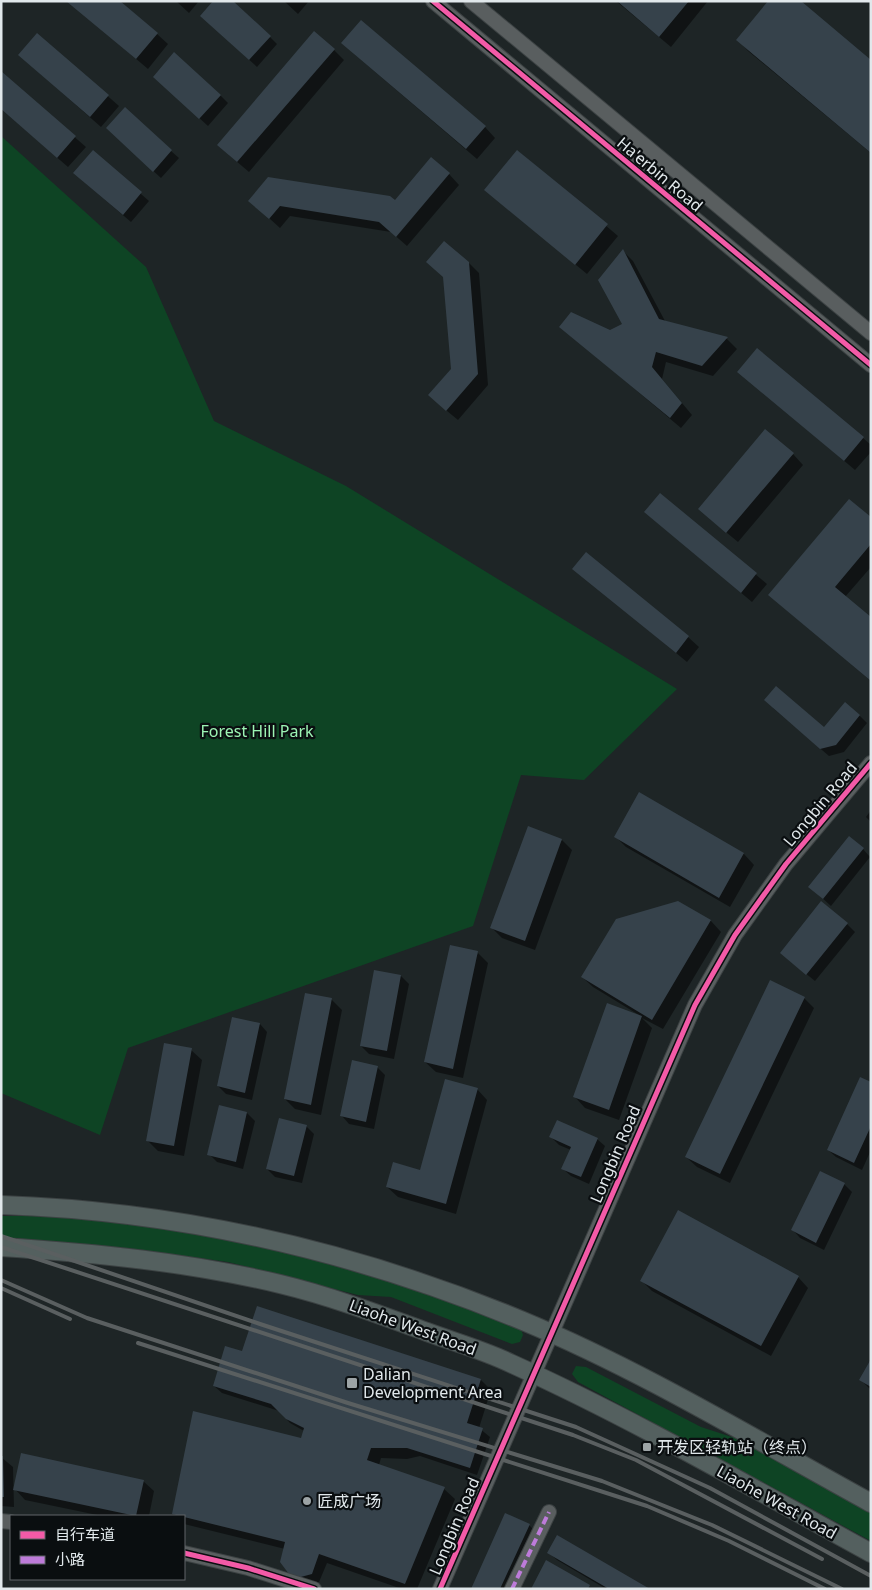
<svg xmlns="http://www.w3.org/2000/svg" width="872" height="1590" viewBox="0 0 872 1590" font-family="'Noto Sans','Noto Sans SC',sans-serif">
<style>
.green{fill:#0e4424}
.shadow{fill:#0007}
.building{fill:#36424b}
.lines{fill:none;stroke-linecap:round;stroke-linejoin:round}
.minor-casing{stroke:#3c4243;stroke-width:16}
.major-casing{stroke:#3c4243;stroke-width:20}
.minor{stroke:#595e5f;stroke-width:14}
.major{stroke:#54605f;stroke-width:18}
.rail{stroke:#5a5f60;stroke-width:4}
.quiet{stroke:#bd7bd9;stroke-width:4;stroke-dasharray:8 4;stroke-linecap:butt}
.cycleway-casing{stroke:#0a0e10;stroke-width:8}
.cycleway{stroke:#f35aa7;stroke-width:5}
.poi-dot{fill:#9da4a6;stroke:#0a0e10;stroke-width:2}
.labels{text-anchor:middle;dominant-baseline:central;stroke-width:4.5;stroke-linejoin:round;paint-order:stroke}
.street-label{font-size:16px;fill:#e1e8eb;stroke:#0a0e10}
.park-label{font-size:16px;fill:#9cf4b4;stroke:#0a0e10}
.poi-label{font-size:16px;fill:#e1e8eb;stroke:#0a0e10;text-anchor:start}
</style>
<rect width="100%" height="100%" fill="#1e2526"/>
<!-- green -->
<path class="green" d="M1,136L146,267L214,421L346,486L677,689L584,780L521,775L473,926L128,1048L100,1135L1,1093Z
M1,1216C30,1216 60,1216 89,1218C110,1220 131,1224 152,1227C280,1245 401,1282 521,1329L523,1335L520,1342L512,1344L391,1297L358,1295L228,1262L135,1249L1,1239Z
M576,1366L586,1367L701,1427L738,1439L871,1512V1541L578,1382L572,1374Z"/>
<!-- shadow -->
<path class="shadow" d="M68,1L157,34L168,44L148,69Z
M176,1H199L189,13Z
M284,1H309L298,14Z
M616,1H708L671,47Z
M209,23L270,37L277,44L257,67Z
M37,34L119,106L101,127L19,55Z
M738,40L871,61V153L748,51Z
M334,50L344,60L249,172L229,155Z
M353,53L485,127L495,138L477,159Z
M1,73L86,147L68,167L1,109Z
M162,84L220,95L228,103L208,126Z
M115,136L171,151L179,158L161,178Z
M518,151L618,236L587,274L497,200Z
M93,152L149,201L131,222L83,181Z
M449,174L459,185L407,246L391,232L290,216L280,228L250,201L395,202Z
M623,251L633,261L665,321L727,339L737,349L713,376L666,362L662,379L692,415L681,428L561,327L610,332L624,324Z
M428,262H468L479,273L488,385L458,420L441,406L452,370L445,278Z
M739,372L863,438L871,445V452L855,470Z
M793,454L803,465L738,542L710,519Z
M660,494L767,584L752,602L645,512Z
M871,519V567L845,597L871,619V681L781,605Z
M574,569L688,637L699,647L687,662Z
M773,708L824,729L859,715L867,723L844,752L829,756Z
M640,794L744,854L754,865L730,907L626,847L615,836Z
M871,810V822L866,817Z
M562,840L572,850L535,950L502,938L492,928Z
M863,849L870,857L831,906L810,887Z
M678,902L711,921L721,932L663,1029L642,1018L652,1028L619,1120L585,1108L575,1097L639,1015L593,987L582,977Z
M847,924L855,932L815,981L789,960Z
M478,953L488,963L463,1078L436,1072L425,1062Z
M375,971L401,976L409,984L394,1059L369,1054L361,1046Z
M306,994L332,1000L342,1010L321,1115L295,1109L285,1099Z
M804,998L814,1008L730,1183L697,1167L686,1157Z
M260,1024L267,1032L252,1100L226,1094L218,1086Z
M191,1050L202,1060L184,1156L158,1151L148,1141Z
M377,1067L385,1075L374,1129L349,1124L342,1116Z
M871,1083V1150L862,1170L836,1157L828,1150Z
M477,1089L487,1100L456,1214L398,1197L387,1187L421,1171Z
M247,1113L255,1121L243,1169L217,1162L209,1154Z
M306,1126L314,1134L302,1183L275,1177L267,1169Z
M551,1137L597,1139L605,1146L589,1184L571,1176L563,1169L571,1150L559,1145Z
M844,1184L852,1192L824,1250L800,1238L793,1230Z
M798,1277L808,1288L771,1356L652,1291L641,1280Z
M247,1354L481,1380L491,1390L479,1428L490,1437L477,1475L420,1456L407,1459L381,1458L379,1465L444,1489L455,1499L417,1589H402L327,1563L319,1582L305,1585L281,1562L285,1549L184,1524V1516H176L174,1514L302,1440L304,1431L290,1423L279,1411L222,1393L214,1386Z
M871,1361V1390L861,1380Z
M1,1457L13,1467L14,1507L1,1506Z
M143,1481L154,1491L149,1516H102L25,1500L15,1489Z
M529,1525L539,1535L515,1589H472Z
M549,1553L647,1589H606L557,1560Z"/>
<!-- building -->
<path class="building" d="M66,1H120L158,33L136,59Z
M213,1H233L271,36L249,60L200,16Z
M617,1H689L659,37Z
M768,1H801L871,60V153L736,40Z
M361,20L486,126L466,149L341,43Z
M314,31L335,49L237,162L217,145Z
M37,33L109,95L90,117L18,55Z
M174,52L221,95L199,119L153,77Z
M1,71L76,136L57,158L1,109Z
M125,107L172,150L153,172L106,128Z
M93,150L142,192L123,215L73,173Z
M517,150L608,224L575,265L484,190Z
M431,157L450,173L396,237L379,222L280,206L269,219L248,201L268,177L390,196L395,200Z
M444,241L469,262L478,374L446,411L428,395L451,369L443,277L426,262Z
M623,249L659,319L728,337L702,366L656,352L652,367L682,403L670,418L559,327L571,312L610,330L622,324L598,280Z
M757,348L864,437L844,461L737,372Z
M765,429L794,453L726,533L698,509Z
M660,493L757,573L741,593L644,512Z
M849,499L871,517V544L835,587L871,617V681L768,595Z
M586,552L689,636L676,653L572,569Z
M776,686L824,727L845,702L860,715L836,745L820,749L764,700Z
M639,792L744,853L719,898L614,837Z
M528,826L562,839L525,941L490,928Z
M849,836L864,848L823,899L808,887Z
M678,901L711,920L652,1020L581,977L616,919Z
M821,901L848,923L806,975L780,953Z
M450,945L478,951L453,1069L424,1062Z
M374,970L401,975L387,1051L360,1046Z
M770,980L805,997L720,1174L685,1157Z
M305,993L332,998L311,1105L284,1099Z
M607,1003L642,1016L609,1110L573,1097Z
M232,1017L260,1023L245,1093L217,1086Z
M164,1043L192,1048L174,1146L146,1141Z
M352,1060L378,1066L366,1122L340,1116Z
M860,1077L871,1082V1126L854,1163L827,1150Z
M445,1079L478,1088L446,1204L386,1187L393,1162L420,1170Z
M219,1105L247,1112L236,1162L207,1155Z
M279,1118L307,1125L294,1176L266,1169Z
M557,1120L598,1138L581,1177L561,1169L571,1147L549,1137Z
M820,1171L845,1183L816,1243L791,1230Z
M678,1210L799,1276L761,1346L640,1281Z
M257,1306L481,1379L467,1423L483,1428L470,1468L407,1448H371L367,1460L445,1487L405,1584L319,1554L312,1574L297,1578L289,1574L280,1562L285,1542L172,1514L193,1411L301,1438L304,1428L286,1419L271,1404L213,1386L225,1346L242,1351Z
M871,1359V1387L859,1380Z
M21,1453L144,1480L136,1516L13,1490Z
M1,1456H3L4,1497H1Z
M505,1513L530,1524L500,1589H471Z
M557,1535L650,1589H609L547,1553Z
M546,1560L590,1585L588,1589H531Z"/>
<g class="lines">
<defs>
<path id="minor" d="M433,1L871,365
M471,1L871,333
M1,1521L11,1522
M184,1553L248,1568L314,1589
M440,1589L695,1005L735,935L786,864L871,763
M512,1589L549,1512"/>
<path id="major" d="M1,1205C181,1211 357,1252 523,1321C643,1371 756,1440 871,1503
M1,1247C95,1253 188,1262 280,1284C330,1296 378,1314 427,1332C454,1342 483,1350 510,1363C634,1419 752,1488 871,1553"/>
</defs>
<!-- minor casing -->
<use href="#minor" class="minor-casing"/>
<!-- major casing -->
<use href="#major" class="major-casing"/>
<!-- minor -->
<use href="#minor" class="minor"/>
<!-- major -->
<use href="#major" class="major"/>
<!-- rail -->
<path class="rail" d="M1,1236L260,1324L576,1427L710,1488L871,1576
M1,1247L573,1435L636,1460L822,1559
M1,1280L87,1318L348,1403L602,1481L712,1525L842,1589
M1,1288L70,1319
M138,1343L647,1506L729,1541L825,1589"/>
<!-- quiet -->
<path class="quiet" d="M512,1589L549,1512"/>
<defs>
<path id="cycleway" d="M433,1L871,365
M184,1553L248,1568L314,1589
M440,1589L695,1005L735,935L786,864L871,763"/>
</defs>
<!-- cycleway casing -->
<use href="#cycleway" class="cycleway-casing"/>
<!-- cycleway -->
<use href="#cycleway" class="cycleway"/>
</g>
<!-- markers -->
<g class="poi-dot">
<rect x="346" y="1377" width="12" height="12" rx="2.5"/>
<rect x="642" y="1442" width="10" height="10" rx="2.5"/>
<circle cx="307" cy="1501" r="5"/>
</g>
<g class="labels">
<!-- street labels -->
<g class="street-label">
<text transform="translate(660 174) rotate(40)">Ha'erbin Road</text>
<text transform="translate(820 804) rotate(-50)">Longbin Road</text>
<text transform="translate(615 1154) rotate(-67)">Longbin Road</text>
<text transform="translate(413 1327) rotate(20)">Liaohe West Road</text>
<text transform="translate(777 1502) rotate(29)">Liaohe West Road</text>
<text transform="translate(454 1526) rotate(-67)">Longbin Road</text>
</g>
<!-- park labels -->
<g class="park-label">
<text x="257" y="731">Forest Hill Park</text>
</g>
<!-- poi labels -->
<g class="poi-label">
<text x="363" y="1374">Dalian<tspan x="363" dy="18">Development Area</tspan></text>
<text x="657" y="1447">开发区轻轨站（终点）</text>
<text x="317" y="1501">匠成广场</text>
</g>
</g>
<!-- border -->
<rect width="872" height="1590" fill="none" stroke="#e1e8eb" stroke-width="5"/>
<!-- legend -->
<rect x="10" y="1515" width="175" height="65" fill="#0a0e10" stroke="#606568"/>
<rect x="20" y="1531" width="25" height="8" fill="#f35aa7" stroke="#606568"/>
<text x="55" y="1540" font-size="15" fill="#e1e8eb">自行车道</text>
<rect x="20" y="1556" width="25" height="8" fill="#bd7bd9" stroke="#606568"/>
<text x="55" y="1565" font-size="15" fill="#e1e8eb">小路</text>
</svg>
